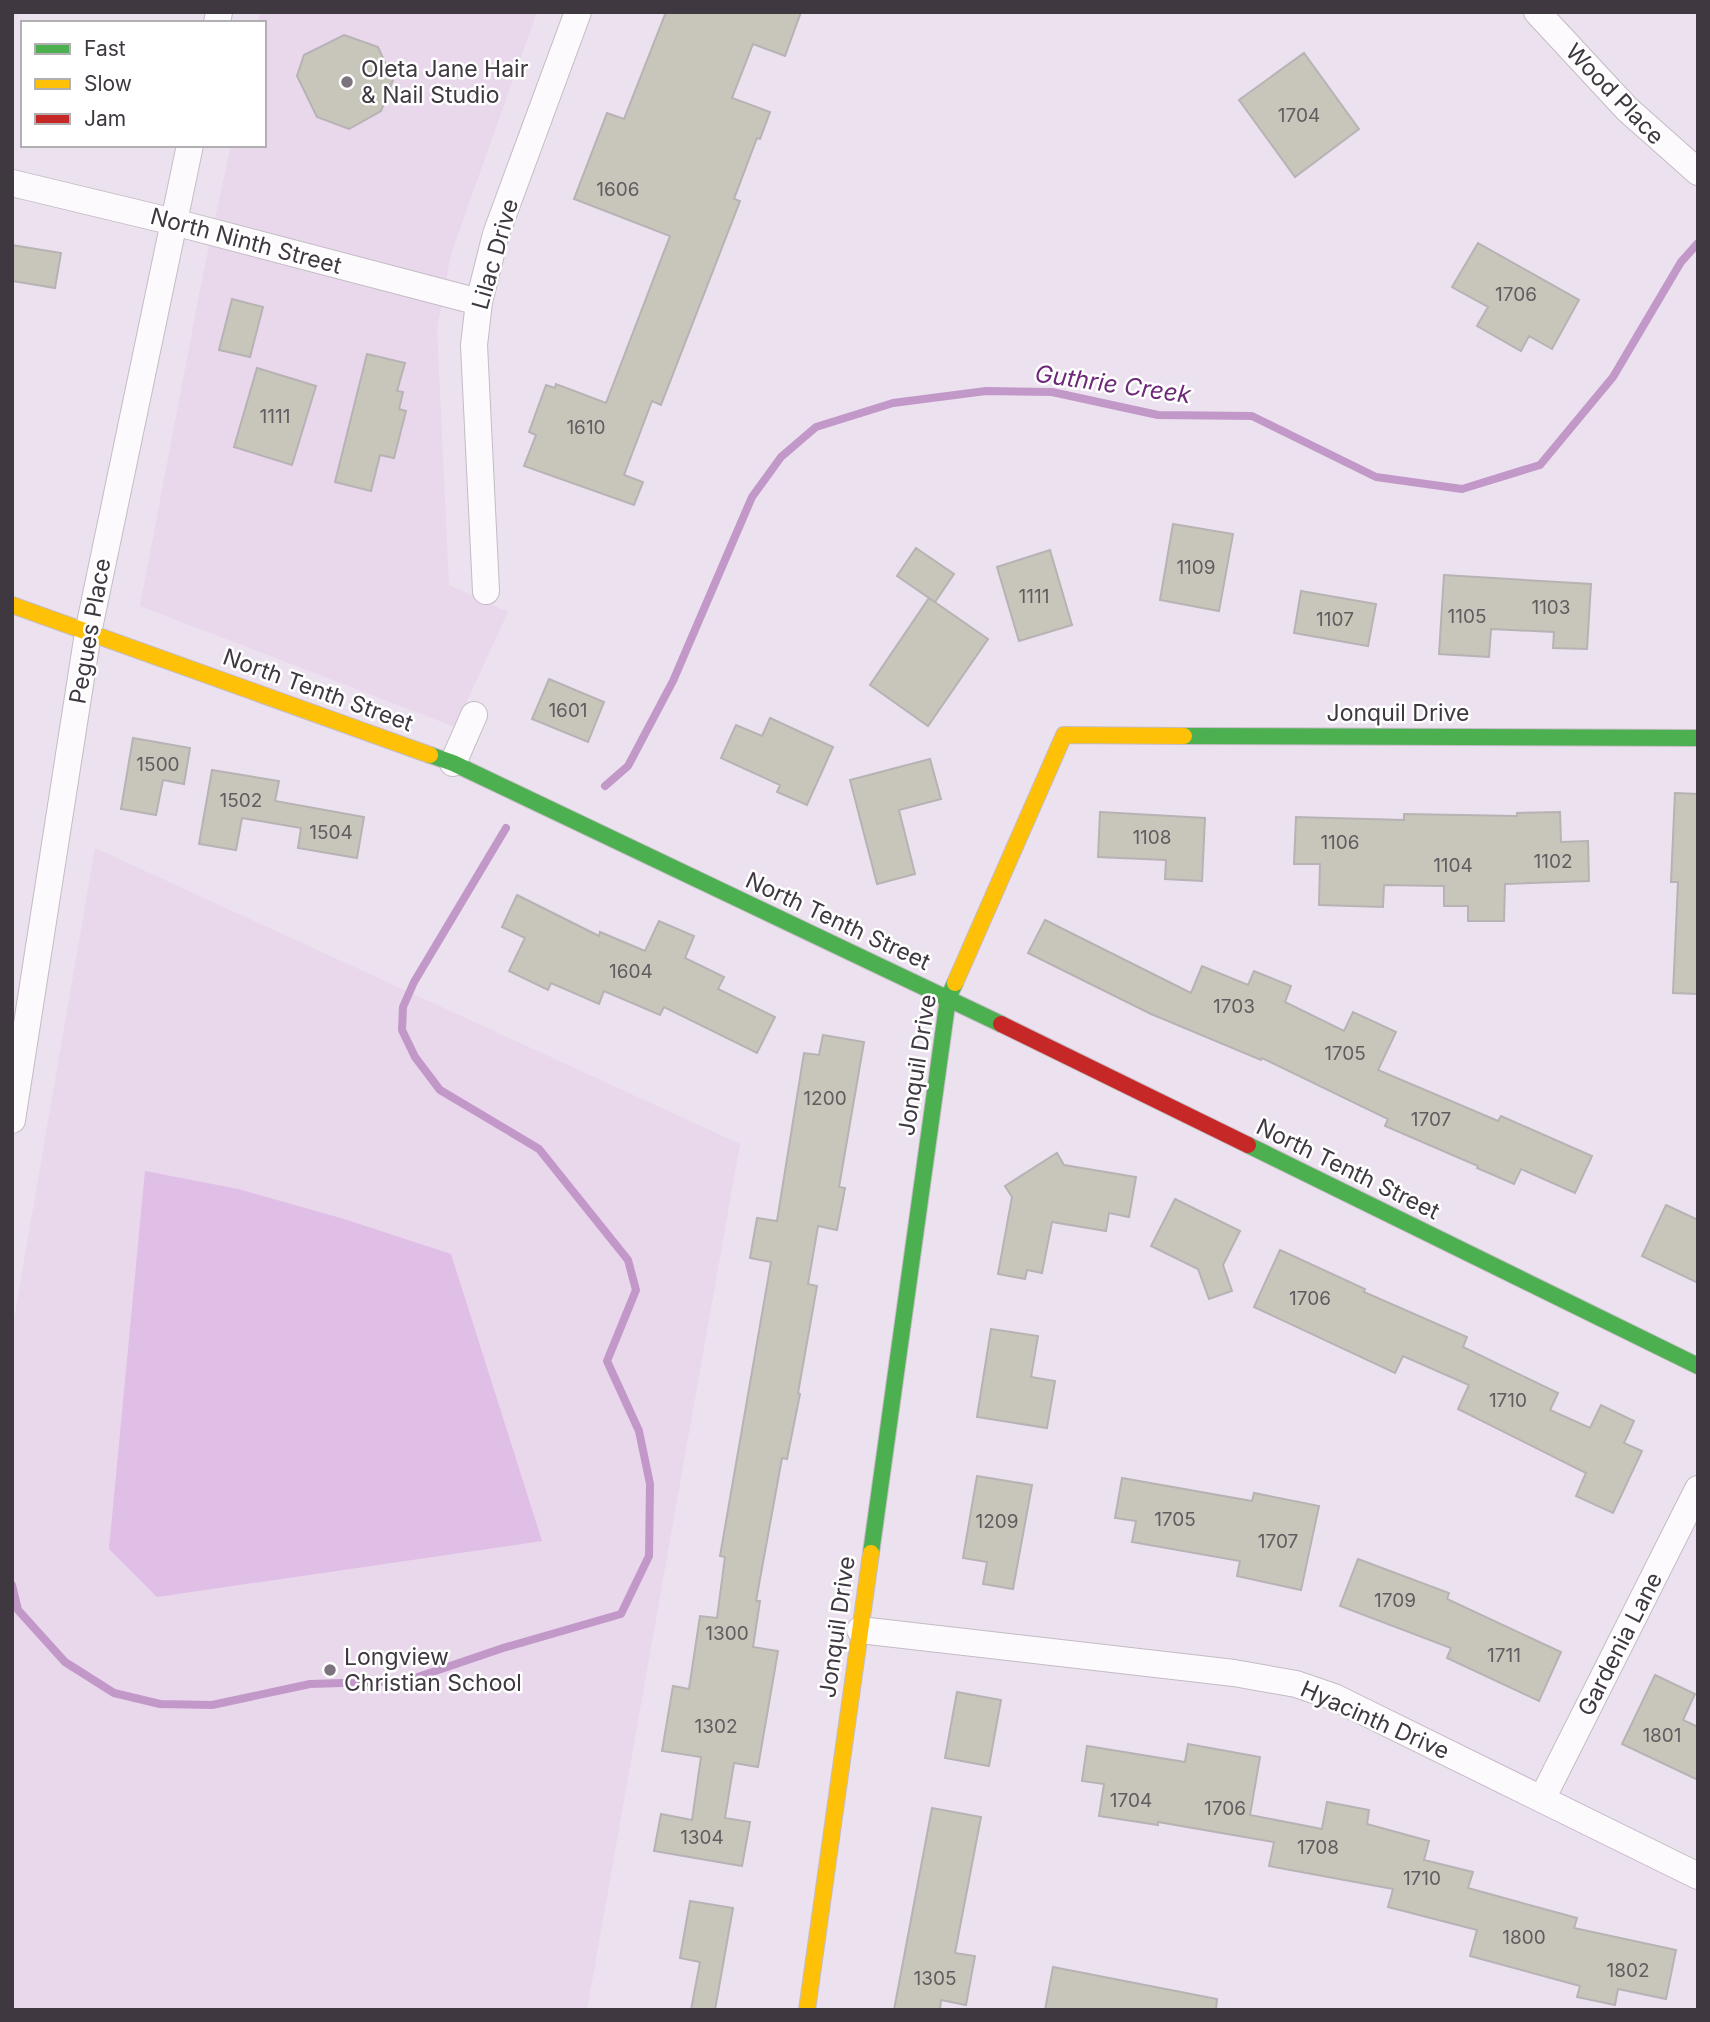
<svg xmlns="http://www.w3.org/2000/svg" width="1710" height="2022" viewBox="0 0 1710 2022" font-family="Inter,sans-serif">
<style>
.built{fill:#e9d7ec}
.green{fill:#dfbfe5}
.lines{fill:none;stroke-linecap:round;stroke-linejoin:round}
.stream{stroke:#c298c9;stroke-width:8}
.building{fill:#c8c6bb;stroke:#b7b2b4;stroke-width:2}
.street-casing{stroke:#c4bcc5;stroke-width:28}
.fast-casing{stroke:#c4bcc5;stroke-width:18}
.slow-casing{stroke:#c4bcc5;stroke-width:18}
.jam-casing{stroke:#c4bcc5;stroke-width:18}
.street{stroke:#fcfafc;stroke-width:26}
.fast{stroke:#4caf50;stroke-width:16}
.slow{stroke:#ffc107;stroke-width:16}
.jam{stroke:#c62828;stroke-width:16}
.poi-dot{fill:#7c737e;stroke:#fff;stroke-width:2.5}
.labels{text-anchor:middle;dominant-baseline:central;stroke-width:5;stroke-linejoin:round;paint-order:stroke}
.number-label{font-size:19px;fill:#615c60}
.poi-label{font-size:23px;fill:#3f3841;stroke:#fff;text-anchor:start}
.street-label{font-size:23px;fill:#3f3841;stroke:#fff}
.water-label{font-size:24px;font-style:italic;fill:#6d2978;stroke:#fff}
</style>
<rect width="100%" height="100%" fill="#ece1ee"/>
<!-- built -->
<path class="built" d="M260,12H537L451,254L437,329L449,585L508,612L455,727L140,606L203,274L231,145H264V23H257Z
M95,848L740,1144L587,2010H12V1331Z"/>
<!-- green -->
<path class="green" d="M145,1171L238,1189L344,1219L451,1254L542,1541L157,1597L109,1549Z"/>
<g class="lines">
<!-- stream -->
<path class="stream" d="M605,786L628,766L673,681L752,497L781,457L816,427L893,403L986,391L1052,392L1158,415L1252,416L1376,477L1462,489L1540,465L1613,377L1681,262L1698,243
M12,1585L18,1610L65,1662L114,1693L160,1704L212,1705L310,1684L406,1681L503,1648L621,1614L649,1556L650,1484L639,1431L607,1361L636,1290L628,1260L539,1149L440,1090L415,1057L402,1030L403,1007L414,982L506,828"/>
</g>
<!-- building -->
<path class="building" d="M666,12H801L785,56L753,44L732,98L770,112L760,139L757,138L734,199L740,201L661,405L652,401L624,475L643,482L634,505L524,466L536,435L529,432L546,385L555,388L556,384L606,403L670,236L574,199L607,113L624,119Z
M344,35L378,47L393,80L381,111L349,129L317,117L297,76L304,55Z
M1304,53L1359,129L1295,177L1239,100Z
M1478,243L1579,300L1552,349L1529,336L1521,351L1477,326L1488,307L1452,287Z
M12,245L61,253L55,288L12,281Z
M232,299L263,307L250,357L219,350Z
M367,354L405,363L397,391L403,392L399,409L406,411L394,458L380,455L371,491L335,482Z
M257,368L316,386L292,465L234,447Z
M1173,524L1233,534L1219,611L1160,600Z
M916,548L954,574L935,602L897,576Z
M1050,550L1072,625L1019,641L997,567Z
M1444,575L1591,584L1587,649L1553,648L1554,632L1491,629L1489,657L1439,654Z
M1301,591L1376,604L1368,646L1294,633Z
M929,598L988,639L928,726L870,685Z
M549,679L604,702L588,742L532,719Z
M770,718L833,747L807,805L777,792L780,785L721,758L736,725L762,736Z
M133,738L190,748L184,784L163,780L156,815L121,809Z
M930,759L941,799L899,810L915,874L877,884L850,780Z
M212,770L279,781L275,801L364,817L357,858L298,848L301,828L242,818L236,850L199,844Z
M1675,793L1698,794V994L1673,993L1678,882H1671Z
M1100,812L1205,818L1202,881L1165,879L1166,860L1098,857Z
M1560,812L1561,842L1588,841L1589,881L1505,884L1504,921H1468V906H1444V886L1384,885L1383,907L1319,905L1320,864H1294L1296,817L1404,820V814L1517,816V813Z
M517,895L599,936L600,932L645,951L659,921L694,936L685,958L724,977L718,989L775,1017L757,1053L664,1007L660,1015L604,991L599,1004L551,983L548,990L509,971L525,938L502,927Z
M1045,920L1191,993L1202,966L1248,985L1254,971L1291,986L1285,1002L1344,1031L1353,1012L1396,1032L1378,1070L1498,1121L1501,1116L1592,1156L1575,1193L1521,1169L1514,1184L1477,1168L1478,1166L1385,1126L1388,1119L1262,1058L1261,1060L1151,1014L1028,953Z
M823,1035L864,1042L839,1187L845,1188L837,1230L818,1226L808,1284L817,1286L798,1393L800,1394L787,1459L782,1458L756,1601H760L753,1647L778,1651L758,1767L734,1763L725,1818L750,1822L742,1866L654,1851L661,1814L692,1820L701,1757L662,1751L673,1686L689,1689L700,1616L717,1618L725,1557L720,1556L771,1262L750,1258L757,1218L777,1221L804,1053L819,1055Z
M1057,1153L1064,1165L1136,1177L1129,1217L1109,1213L1106,1231L1052,1222L1042,1273L1027,1270L1025,1279L998,1274L1012,1197L1005,1186Z
M1175,1199L1240,1231L1223,1265L1232,1291L1209,1299L1198,1269L1151,1246Z
M1666,1205L1698,1220V1283L1642,1256Z
M1280,1250L1365,1289L1364,1292L1467,1337L1463,1347L1558,1393L1550,1410L1590,1428L1601,1405L1634,1421L1624,1443L1642,1451L1613,1513L1576,1496L1586,1473L1458,1409L1469,1385L1403,1356L1395,1373L1254,1307Z
M991,1329L1038,1336L1031,1377L1055,1381L1047,1428L977,1417Z
M977,1476L1032,1485L1013,1589L983,1584L987,1562L963,1558Z
M1122,1478L1252,1501L1254,1493L1319,1506L1301,1590L1237,1576L1240,1561L1132,1542L1136,1521L1115,1518Z
M1358,1559L1449,1593L1447,1599L1561,1652L1539,1701L1447,1658L1451,1648L1340,1606Z
M1655,1675L1695,1694L1683,1720L1698,1727V1780L1622,1744Z
M957,1692L1001,1700L989,1766L945,1758Z
M1188,1744L1260,1757L1250,1815L1322,1829L1327,1802L1369,1810L1367,1824L1429,1841L1424,1860L1473,1872L1468,1888L1577,1918L1574,1928L1676,1950L1666,1999L1618,1989L1615,2005L1577,1997L1580,1986L1470,1956L1477,1930L1388,1907L1393,1889L1269,1866L1274,1842L1158,1822V1825L1099,1816L1104,1784L1082,1781L1087,1746L1185,1762Z
M932,1808L981,1817L955,1953L975,1956L966,2005L941,2000L940,2010H894Z
M690,1901L733,1908L715,2010H691L700,1962L680,1958Z
M1053,1967L1217,1999L1216,2010H1045Z"/>
<g class="lines">
<defs>
<path id="street" d="M1537,12L1627,109L1698,172
M217,23L219,12
M12,183L174,222L479,302
M486,591L474,345L479,302L496,234L578,12
M453,763L474,715
M12,1120L88,633L190,145
M860,1630L1234,1673L1296,1684L1334,1697L1698,1876
M1542,1799L1698,1489"/>
<path id="fast" d="M1184,736L1698,738
M430,755L453,763L1001,1024
M1248,1145L1698,1366
M871,1553L948,998L955,983"/>
<path id="slow" d="M12,605L430,755
M955,983L1064,735L1184,736
M807,2010L871,1553"/>
<path id="jam" d="M1001,1024L1248,1145"/>
</defs>
<!-- street casing -->
<use href="#street" class="street-casing"/>
<!-- fast casing -->
<use href="#fast" class="fast-casing"/>
<!-- slow casing -->
<use href="#slow" class="slow-casing"/>
<!-- jam casing -->
<use href="#jam" class="jam-casing"/>
<!-- street -->
<use href="#street" class="street"/>
<!-- fast -->
<use href="#fast" class="fast"/>
<!-- slow -->
<use href="#slow" class="slow"/>
<!-- jam -->
<use href="#jam" class="jam"/>
</g>
<!-- markers -->
<g class="poi-dot">
<circle cx="347" cy="82" r="7"/>
<circle cx="330" cy="1670" r="7"/>
</g>
<g class="labels">
<!-- number labels -->
<g class="number-label">
<text x="1299" y="115">1704</text>
<text x="618" y="189">1606</text>
<text x="1516" y="294">1706</text>
<text x="275" y="416">1111</text>
<text x="586" y="427">1610</text>
<text x="1196" y="567">1109</text>
<text x="1034" y="596">1111</text>
<text x="1551" y="607">1103</text>
<text x="1467" y="616">1105</text>
<text x="1335" y="619">1107</text>
<text x="568" y="710">1601</text>
<text x="158" y="764">1500</text>
<text x="241" y="800">1502</text>
<text x="331" y="832">1504</text>
<text x="1152" y="837">1108</text>
<text x="1340" y="842">1106</text>
<text x="1553" y="861">1102</text>
<text x="1453" y="865">1104</text>
<text x="631" y="971">1604</text>
<text x="1234" y="1006">1703</text>
<text x="1345" y="1053">1705</text>
<text x="825" y="1098">1200</text>
<text x="1431" y="1119">1707</text>
<text x="1310" y="1298">1706</text>
<text x="1508" y="1400">1710</text>
<text x="1175" y="1519">1705</text>
<text x="997" y="1521">1209</text>
<text x="1278" y="1541">1707</text>
<text x="1395" y="1600">1709</text>
<text x="727" y="1633">1300</text>
<text x="1504" y="1655">1711</text>
<text x="716" y="1726">1302</text>
<text x="1662" y="1735">1801</text>
<text x="1131" y="1800">1704</text>
<text x="1225" y="1808">1706</text>
<text x="702" y="1837">1304</text>
<text x="1318" y="1847">1708</text>
<text x="1422" y="1878">1710</text>
<text x="1524" y="1937">1800</text>
<text x="1628" y="1970">1802</text>
<text x="935" y="1978">1305</text>
</g>
<!-- poi labels -->
<g class="poi-label">
<text x="361" y="69">Oleta Jane Hair<tspan x="361" dy="26">&amp; Nail Studio</tspan></text>
<text x="344" y="1657">Longview<tspan x="344" dy="26">Christian School</tspan></text>
</g>
<!-- street labels -->
<g class="street-label">
<text transform="translate(1615 94) rotate(46)">Wood Place</text>
<text transform="translate(246 241) rotate(15)">North Ninth Street</text>
<text transform="translate(495 254) rotate(-74)">Lilac Drive</text>
<text transform="translate(90 631) rotate(-80)">Pegues Place</text>
<text transform="translate(318 690) rotate(20)">North Tenth Street</text>
<text x="1398" y="713">Jonquil Drive</text>
<text transform="translate(838 921) rotate(25)">North Tenth Street</text>
<text transform="translate(917 1065) rotate(-81)">Jonquil Drive</text>
<text transform="translate(1348 1169) rotate(26)">North Tenth Street</text>
<text transform="translate(837 1627) rotate(-82)">Jonquil Drive</text>
<text transform="translate(1620 1644) rotate(-63)">Gardenia Lane</text>
<text transform="translate(1375 1720) rotate(24)">Hyacinth Drive</text>
</g>
<!-- water labels -->
<g class="water-label">
<text transform="translate(1113 384) rotate(8)">Guthrie Creek</text>
</g>
</g>
<!-- border -->
<rect width="1710" height="2022" fill="none" stroke="#3f3841" stroke-width="28"/>
<!-- legend -->
<rect x="21" y="21" width="245" height="126" fill="#ffffff" stroke="#b2afb3" stroke-width="2"/>
<rect x="35" y="44" width="35" height="10" fill="#4caf50" stroke="#b2afb3" stroke-width="2"/>
<text x="84" y="56" font-size="21" fill="#3f3841">Fast</text>
<rect x="35" y="79" width="35" height="10" fill="#ffc107" stroke="#b2afb3" stroke-width="2"/>
<text x="84" y="91" font-size="21" fill="#3f3841">Slow</text>
<rect x="35" y="114" width="35" height="10" fill="#c62828" stroke="#b2afb3" stroke-width="2"/>
<text x="84" y="126" font-size="21" fill="#3f3841">Jam</text>
</svg>
